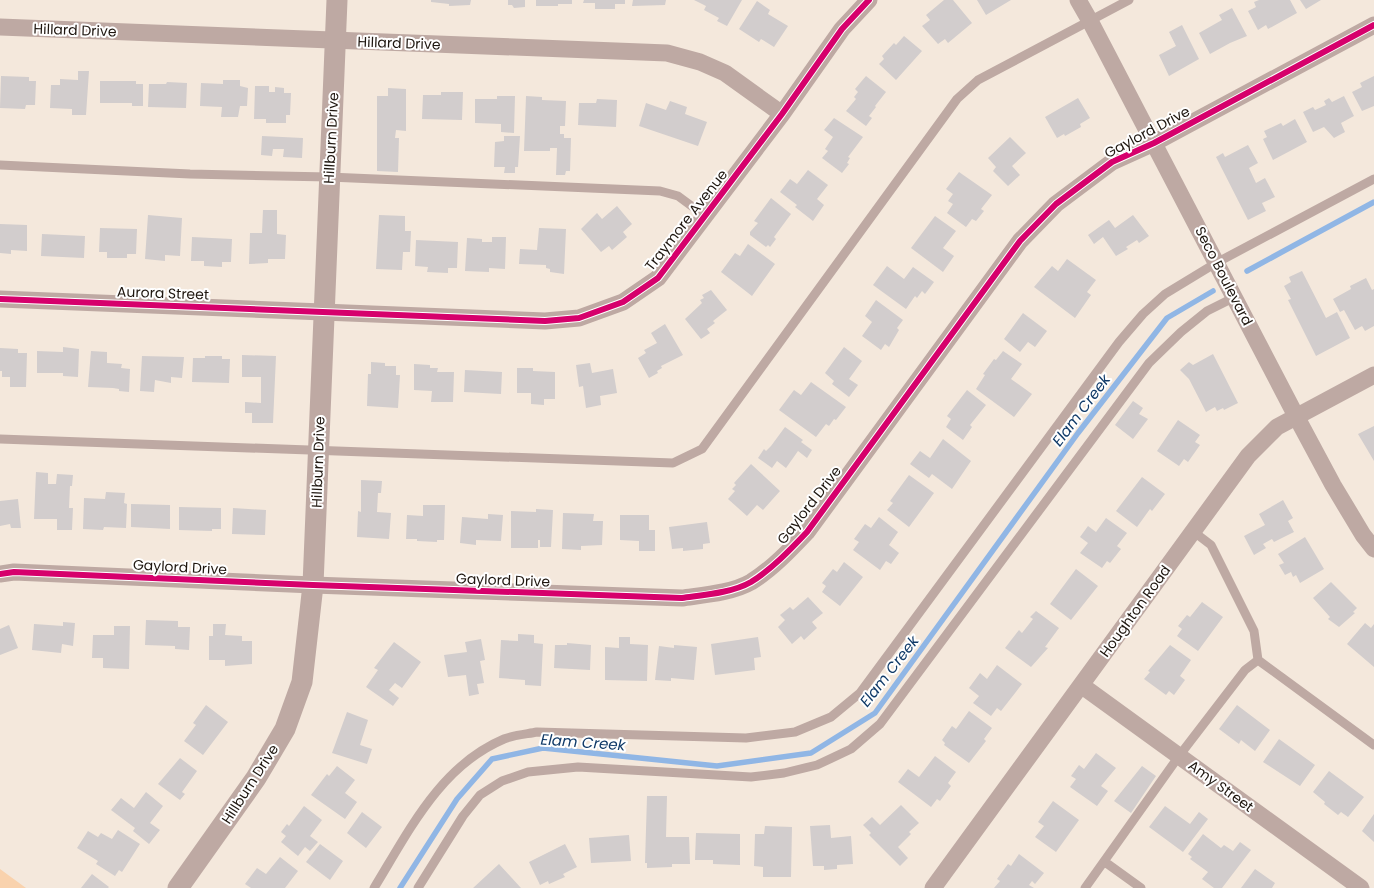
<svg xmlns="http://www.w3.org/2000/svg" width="1374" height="888" viewBox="0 0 1374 888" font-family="Poppins,sans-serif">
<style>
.green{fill:#f9d2ad}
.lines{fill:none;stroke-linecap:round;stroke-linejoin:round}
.stream{stroke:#90b6e5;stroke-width:5.5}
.building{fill:#d2cdcd}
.service{stroke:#bea9a3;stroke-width:9}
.minor{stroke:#bea9a3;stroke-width:17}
.tertiary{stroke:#bea9a3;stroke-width:21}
.cycleway-casing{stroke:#fff;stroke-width:8}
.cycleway{stroke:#d6006c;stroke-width:6}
.labels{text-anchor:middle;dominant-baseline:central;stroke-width:4;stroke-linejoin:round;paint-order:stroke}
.street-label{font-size:14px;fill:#1e160f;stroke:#fff}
.water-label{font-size:15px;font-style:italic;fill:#103a68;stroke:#fff}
</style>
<rect width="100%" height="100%" fill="#f4e8dc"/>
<!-- green -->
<path class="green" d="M0,869L26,888H0Z"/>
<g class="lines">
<!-- stream -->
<path class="stream" d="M1247,271L1374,202
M400,888L457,799L492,759L543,748L717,766L811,753L875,713L1078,433L1167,318L1213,291"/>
</g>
<!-- building -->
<path class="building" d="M431,0H471L470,5L449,6V4L431,2Z
M508,0H525V7L514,8L512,5H508Z
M536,0H572V4H558V6H536Z
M584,0H625V4H615V9H595V3H583Z
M633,0H666L665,5L632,6Z
M694,0H742L727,26L717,21L719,18L704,10L706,6Z
M944,0H953L972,23L948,43L945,39L938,44L922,26L930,20L926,15Z
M977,0H1011L986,15Z
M1259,0H1290L1297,13L1268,29L1266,25L1258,30L1248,11L1256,7L1254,2Z
M1300,0H1321L1306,9Z
M757,1L770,10L768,14L788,26L774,47L761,39L759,42L739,29Z
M1232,8L1247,36L1230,43L1210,54L1199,33L1222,20L1219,15Z
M1182,25L1199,59L1169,76L1159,55L1176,46L1169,32Z
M904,36L922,51L896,80L879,64L884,59L882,56L894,43L896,45Z
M78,71H89L86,115H72V109L50,108L51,85H60V79L78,80Z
M1,76L29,77V81H36L35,105H26L25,109L0,108Z
M866,76L886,92L875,106L876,107L869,116L872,118L866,126L846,111L856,99L854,97L858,92L855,89Z
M1374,76V106L1362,111L1352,92L1362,87L1360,83Z
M223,80H240V86L248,88L247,106H240L238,117H221L222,107L200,106L201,83L223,84Z
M100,81H136V84H143V106H132V103H100Z
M167,82L187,83L186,108L148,107L149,84H166Z
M255,86H269V92H275V87L284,88V93H291L290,115H286V123H266V119H254Z
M388,88L406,89V131L396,130L395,138H399L398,172L377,171V96H388Z
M441,92H463L462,120L422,119L423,95H441Z
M497,96H515L514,133L501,132V124L475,123V99H497Z
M526,96L542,97V100L566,101L565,126H560V134H564V138H571L570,171H566L565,175H556L557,148H550V151H524Z
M1344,96L1354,116L1341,123L1345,132L1334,138L1324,127L1313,132L1303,112L1313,107L1315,110L1326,105L1324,101L1329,98L1332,102Z
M1078,98L1090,118L1080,124L1081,127L1065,136L1064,134L1057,138L1045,117Z
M597,99L617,100L616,127L578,125L579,103H596Z
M670,101L687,107L685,114L707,122L698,146L639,126L646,103L666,110Z
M834,118L863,137L848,157L850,158L847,163L849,164L842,173L822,158L828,151L825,149L833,137L824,130Z
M1295,119L1307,142L1273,160L1263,139L1267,137L1264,131L1281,123L1283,126Z
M262,136L303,138L302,158L283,157L284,149H273L272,156L261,155Z
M504,136H520L518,167H515V173H504L505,167H494L495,142L504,141Z
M1010,137L1026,153L1012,166L1020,175L1008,186L993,171L996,167L988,158Z
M1248,145L1258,163L1249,168L1256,183L1265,178L1275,197L1262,203L1266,211L1248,220L1216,157L1223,153L1225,157Z
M808,170L828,185L817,199L824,205L813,221L795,207L797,205L780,192L790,179L797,184Z
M959,172L992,195L981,209L984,211L976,221L972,219L966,227L947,213L953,204L948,201L953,194L946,189Z
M771,198L791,214L774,237L776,239L770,247L768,245L766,247L750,235V232L758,223L754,221Z
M617,206L632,224L623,232L627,237L612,250L609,246L601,252L581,229L597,213L602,219Z
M263,210H277V234L286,235L285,259H268V263L249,264L250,233H262Z
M148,215L182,218L180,256L165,255V261L145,259Z
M379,215L405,216V231H411L410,252H403L402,270L376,269Z
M1133,215L1149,236L1139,243L1137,240L1126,247L1128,249L1116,256L1103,237L1094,244L1088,235L1109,220L1115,228Z
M935,216L956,231L943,248L954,256L943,272L911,248Z
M0,224L27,225V251L11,250V254L0,253Z
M100,228L137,229L136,254H127V258H107V252H99Z
M539,228L566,229L564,274L550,272V269L546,268V265L519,264L520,249L537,250Z
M42,234L85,236L84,258L41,256Z
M192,237L232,239L231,262H222V267L204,266V261H191Z
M492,237H506L505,269L489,268V272L465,271L467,238L482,239V242H492Z
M416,240L458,242L457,268H448V273L427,272L428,267L415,266Z
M748,244L775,264L752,296L721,272L735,253L740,256Z
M1067,259L1096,280L1087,292L1091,295L1075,318L1034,287L1052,266L1058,271Z
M887,266L904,279L913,267L934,282L925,294L922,291L917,298L915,296L906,309L873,285Z
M1302,271L1326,318L1337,312L1350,338L1316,356L1288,300L1291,299L1284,286L1291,282L1289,277Z
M1366,278L1372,290L1374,289V326L1365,331L1362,326L1355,330L1344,310L1340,312L1333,299L1351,289L1350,286Z
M711,290L727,310L713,321L715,323L707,329L710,333L701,339L685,319L702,303L700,300L704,298L702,295Z
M876,300L903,320L897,328L899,330L889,347L885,344L881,350L862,336L872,322L865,316Z
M1023,313L1047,331L1035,347L1028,342L1020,352L1004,339Z
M665,324L683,355L661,366L662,368L657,371L658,373L649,378L638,358L646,353L644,350L657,343L651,333Z
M63,347L79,349L78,377L63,376V373H37V351L63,352Z
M844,347L862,361L849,379L858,385L849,397L832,384L834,381L825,373Z
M0,348L18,349V353H27L26,387H10V377H2V371H0Z
M91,351L107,352V363L122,364L121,368L130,369L129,392L119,391V389L113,388L88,387Z
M1003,351L1022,364L1011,379L1032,394L1014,417L976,389L985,375L983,374L994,359L996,360Z
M1213,354L1238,403L1224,410L1223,408L1217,411L1215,407L1206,412L1189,379L1180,370L1189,362L1193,365Z
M242,355L276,356L273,423H252V413H245V402L261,403V377H242Z
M142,356L184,357L182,378L171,377V383L155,380L154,392L140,391Z
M205,356H222V359H230L229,383L192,382L193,358H205Z
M371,362L385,363V366H396V375H400L398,408L367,406L368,374H371Z
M590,363L592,373L613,369L617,393L600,396L601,405L586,408L583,386L579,387L576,365Z
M414,364L430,365V368H438L437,372H454L453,402H431L432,391L414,390Z
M517,368H533V371L555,372V399H544V405L531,404V393H517Z
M465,370L502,372L501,394L464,392Z
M811,382L846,407L836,420L834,419L829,426L826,424L816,437L779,410L794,390L801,395Z
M967,390L986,405L970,425L972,427L963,440L946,427L951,419L947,416Z
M1133,401L1143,408L1139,414L1148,419L1133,439L1115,425Z
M1178,420L1200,435L1195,442L1200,445L1188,462L1184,459L1179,466L1157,451Z
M1374,426V461L1358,434Z
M785,427L803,440L801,442L812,450L807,458L798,451L786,468L777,461L772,468L758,458L764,449L766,451L771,446Z
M943,439L971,461L952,489L932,474L929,478L910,464L920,451L930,458Z
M751,464L780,491L763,510L757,505L747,516L728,499L735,491L732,489L736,485L734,483Z
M36,472L48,473V484H56L57,474L73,475L72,486H70L69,508H73L72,530H57V519H34Z
M909,475L934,493L909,527L887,510L893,503L890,501Z
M1142,477L1165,494L1152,511L1150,509L1137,527L1116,511Z
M361,480L382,481L381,493H378L377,512L391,513L389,539L357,537L358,511L361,512Z
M106,492L125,493L124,503L127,504L126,528L104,527L103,530L83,529L84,498L105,499Z
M18,499L21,528H11L10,524L0,526V501Z
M1283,500L1293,518L1288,521L1294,532L1274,542L1272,539L1263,544L1266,548L1254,555L1244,536L1265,525L1259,514Z
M131,504L170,505V529L131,527Z
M423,505H445L444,540H437V542L417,541V539H406L407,515L423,516Z
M179,507L221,508V529H212V531L179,530Z
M233,508L266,510L265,535L232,534Z
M536,509L553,510L551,547H540V540H538V548H511V511L536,512Z
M563,513L594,514L593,521H603L602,545L581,546V550L562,549Z
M488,514L503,515L501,541L476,540V545L460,543L462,517L488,519Z
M620,515H649V530H655V551H639V541L620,540Z
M879,517L898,532L889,545L899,553L891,564L886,561L880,570L853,550L859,542L854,539L865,524L871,528Z
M1106,518L1127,533L1117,546L1121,549L1110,563L1107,561L1102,568L1080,553L1088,543L1080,537L1088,526L1096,532Z
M707,522L710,543L703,544V549L683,551V548L672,549L669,527Z
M1305,537L1324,569L1300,583L1296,575L1293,577L1291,572L1285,575L1279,565L1284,563L1278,554Z
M844,562L863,577L840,606L822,592L826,586L822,583L833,569L837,572Z
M1076,569L1098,586L1071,620L1050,604Z
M1331,582L1357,608L1353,612L1355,613L1339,627L1328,619L1330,617L1313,598Z
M808,597L823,613L812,622L817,628L804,640L801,636L792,644L778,627L785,620L780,615L790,607L793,610Z
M1202,602L1223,617L1198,651L1177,636L1182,629L1178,626L1187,615L1190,617Z
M1036,611L1059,628L1045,647L1048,648L1031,667L1005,648L1019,630L1022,633L1033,619L1030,617Z
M146,620L178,621V627H190L189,650L175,649V646L145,645Z
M63,622L75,623L73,646L62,644L61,653L32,650L34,624L63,626Z
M1365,623L1371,628L1374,624V667L1347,644Z
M213,624H226L225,635L242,636V641H252V664L225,666V660H209V636H213Z
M9,625L18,648L0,655V629Z
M114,626H130L129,669L103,668V658H92L93,635H114Z
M518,634L534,635V643L543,644L541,686L525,685V680L499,678L501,640L518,641Z
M619,637H630V644L648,645L647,681L605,680V647L619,648Z
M758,637L761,657L754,658L755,670L715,675L711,644Z
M481,639L485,660L480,661L484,683L477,684L479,694L469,696L466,675L448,677L444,655L467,652L465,642Z
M394,642L421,662L402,688L395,683L389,690L399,698L393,706L366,687L378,670L374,668Z
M567,643L591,645L590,670L554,668L555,645H567Z
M674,645L697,647L694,680L671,678V681L655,680L659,646L674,648Z
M1170,645L1191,660L1180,676L1185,680L1174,695L1169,691L1166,695L1144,679L1150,672L1148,671Z
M997,665L1022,684L1001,711L997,708L991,716L973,703L979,696L969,688L980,673L987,679Z
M206,705L228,722L203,755L184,741L196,725L193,723Z
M1237,705L1270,730L1255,751L1241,740L1239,744L1219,729Z
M969,711L992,728L984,739L986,741L969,763L944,745L945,743L942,740L952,726L956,729Z
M347,712L368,720L360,745L372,749L367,764L332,753Z
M1279,739L1315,765L1300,786L1263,762Z
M1096,753L1116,768L1101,786L1108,791L1097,806L1070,787L1076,779L1071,776L1079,765L1084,769Z
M935,756L956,772L948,783L951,786L940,801L937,799L931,807L898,782L908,769L919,777Z
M180,758L197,771L182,792L185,794L180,800L158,784Z
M337,766L355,780L345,793L357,802L345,819L311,795L327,774L329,776Z
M1142,766L1156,776L1131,813L1114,801Z
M1329,771L1364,797L1348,817L1341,812L1338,815L1324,804L1325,802L1313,792Z
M146,792L163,806L150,823L160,830L149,844L133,831L135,828L111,810L121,798L134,808Z
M647,796H667L666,837H689L690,864H672V867L647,868V863H645Z
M1053,801L1079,820L1056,852L1035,837L1044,826L1038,822Z
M901,805L919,823L909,832L911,834L898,847L908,858L900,866L869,835L871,833L863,825L872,817L880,825Z
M304,806L322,820L310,836L318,842L310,851L305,847L298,856L281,842L286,836L281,832L287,824L289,826Z
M1165,806L1190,824L1199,812L1208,819L1183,852L1149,827Z
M362,812L382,827L366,848L347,833Z
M1374,814V842L1362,831Z
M830,825L831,838L851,836L853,864L837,865V869L824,870V866H813L810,826Z
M765,826L792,827L791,877H763V867L754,866L755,834H764Z
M118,830L140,844L122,872L119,870L115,876L96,864L98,861L77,848L88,831L98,837L101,833L112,839Z
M696,833L740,834V865L713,864V860H695Z
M1203,834L1221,848L1224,845L1233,851L1240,842L1251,850L1222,888H1214L1202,879L1208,872L1190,859L1192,857L1188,854Z
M629,835L631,861L591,863L589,838Z
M320,844L343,861L330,880L306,862Z
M565,844L577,867L563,874L565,877L549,884L548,881L540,885L529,862Z
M1019,854L1044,873L1035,884L1032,881L1029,885L1034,888H994L1000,881L997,879L1008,864L1011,866Z
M280,857L298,871L285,888H251L245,884L257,868L266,874Z
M499,864L521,888H473Z
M1255,869L1275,883L1272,888H1241Z
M92,874L109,887L108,888H81Z"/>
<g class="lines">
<!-- service -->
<path class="service" d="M0,165L190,174L329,177L660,191L678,196L705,216
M0,439L673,463L702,449L957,99L978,80L1129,0
M1194,532L1211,545L1254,631L1258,660L1374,745
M1105,862L1141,888
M374,888C409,831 440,766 504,739C514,735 527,734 537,732L746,738L795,732L831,717L860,693L1119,342L1143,314L1165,294L1216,263L1374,179
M418,888L463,816L480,795L502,781L528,772L578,767L751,777L784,773L817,765L851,749L880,724L1149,363L1181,332L1207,311L1235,297
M1085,888L1179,756L1245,670L1258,660"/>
<!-- minor -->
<path class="minor" d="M1078,0L1090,21L1296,416L1333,485L1363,535L1374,549
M0,27L667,53L700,62L725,73L782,114
M0,299L545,321L579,318L623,302L658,278L782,114L842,29L869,0
M0,574L14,572L313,585L682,598C703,595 732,593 751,582C772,569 790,550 807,532L1020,241L1056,204L1112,162L1154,143L1374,25
M1081,685L1361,888
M933,888L1248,456L1277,427L1374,375"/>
<!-- tertiary -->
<path class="tertiary" d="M178,888L256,778L285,729L302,682L313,585L337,0"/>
<defs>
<path id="cycleway" d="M0,299L545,321L579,318L623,302L658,278L782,114L842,29L869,0
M0,574L14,572L313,585L682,598C703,595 732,593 751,582C772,569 790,550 807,532L1020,241L1056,204L1112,162L1154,143L1374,25"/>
</defs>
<!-- cycleway casing -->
<use href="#cycleway" class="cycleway-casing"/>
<!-- cycleway -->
<use href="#cycleway" class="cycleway"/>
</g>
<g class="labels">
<!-- street labels -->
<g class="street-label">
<text transform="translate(75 30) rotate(2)">Hillard Drive</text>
<text transform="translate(399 43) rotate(2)">Hillard Drive</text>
<text transform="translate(1147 132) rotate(-28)">Gaylord Drive</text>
<text transform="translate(331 138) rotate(-87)">Hillburn Drive</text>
<text transform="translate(686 220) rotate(-52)">Traymore Avenue</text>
<text transform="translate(1224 276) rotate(63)">Seco Boulevard</text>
<text transform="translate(163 293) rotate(2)">Aurora Street</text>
<text transform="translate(318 462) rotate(-88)">Hillburn Drive</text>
<text transform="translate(809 505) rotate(-52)">Gaylord Drive</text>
<text transform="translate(180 567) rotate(3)">Gaylord Drive</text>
<text transform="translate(503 580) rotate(2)">Gaylord Drive</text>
<text transform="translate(1135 611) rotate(-54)">Houghton Road</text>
<text transform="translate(250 784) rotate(-57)">Hillburn Drive</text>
<text transform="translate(1221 786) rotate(36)">Amy Street</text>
</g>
<!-- water labels -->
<g class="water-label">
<text transform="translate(1081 410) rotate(-53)">Elam Creek</text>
<text transform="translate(889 671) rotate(-52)">Elam Creek</text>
<text transform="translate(583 742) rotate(4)">Elam Creek</text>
</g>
</g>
</svg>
